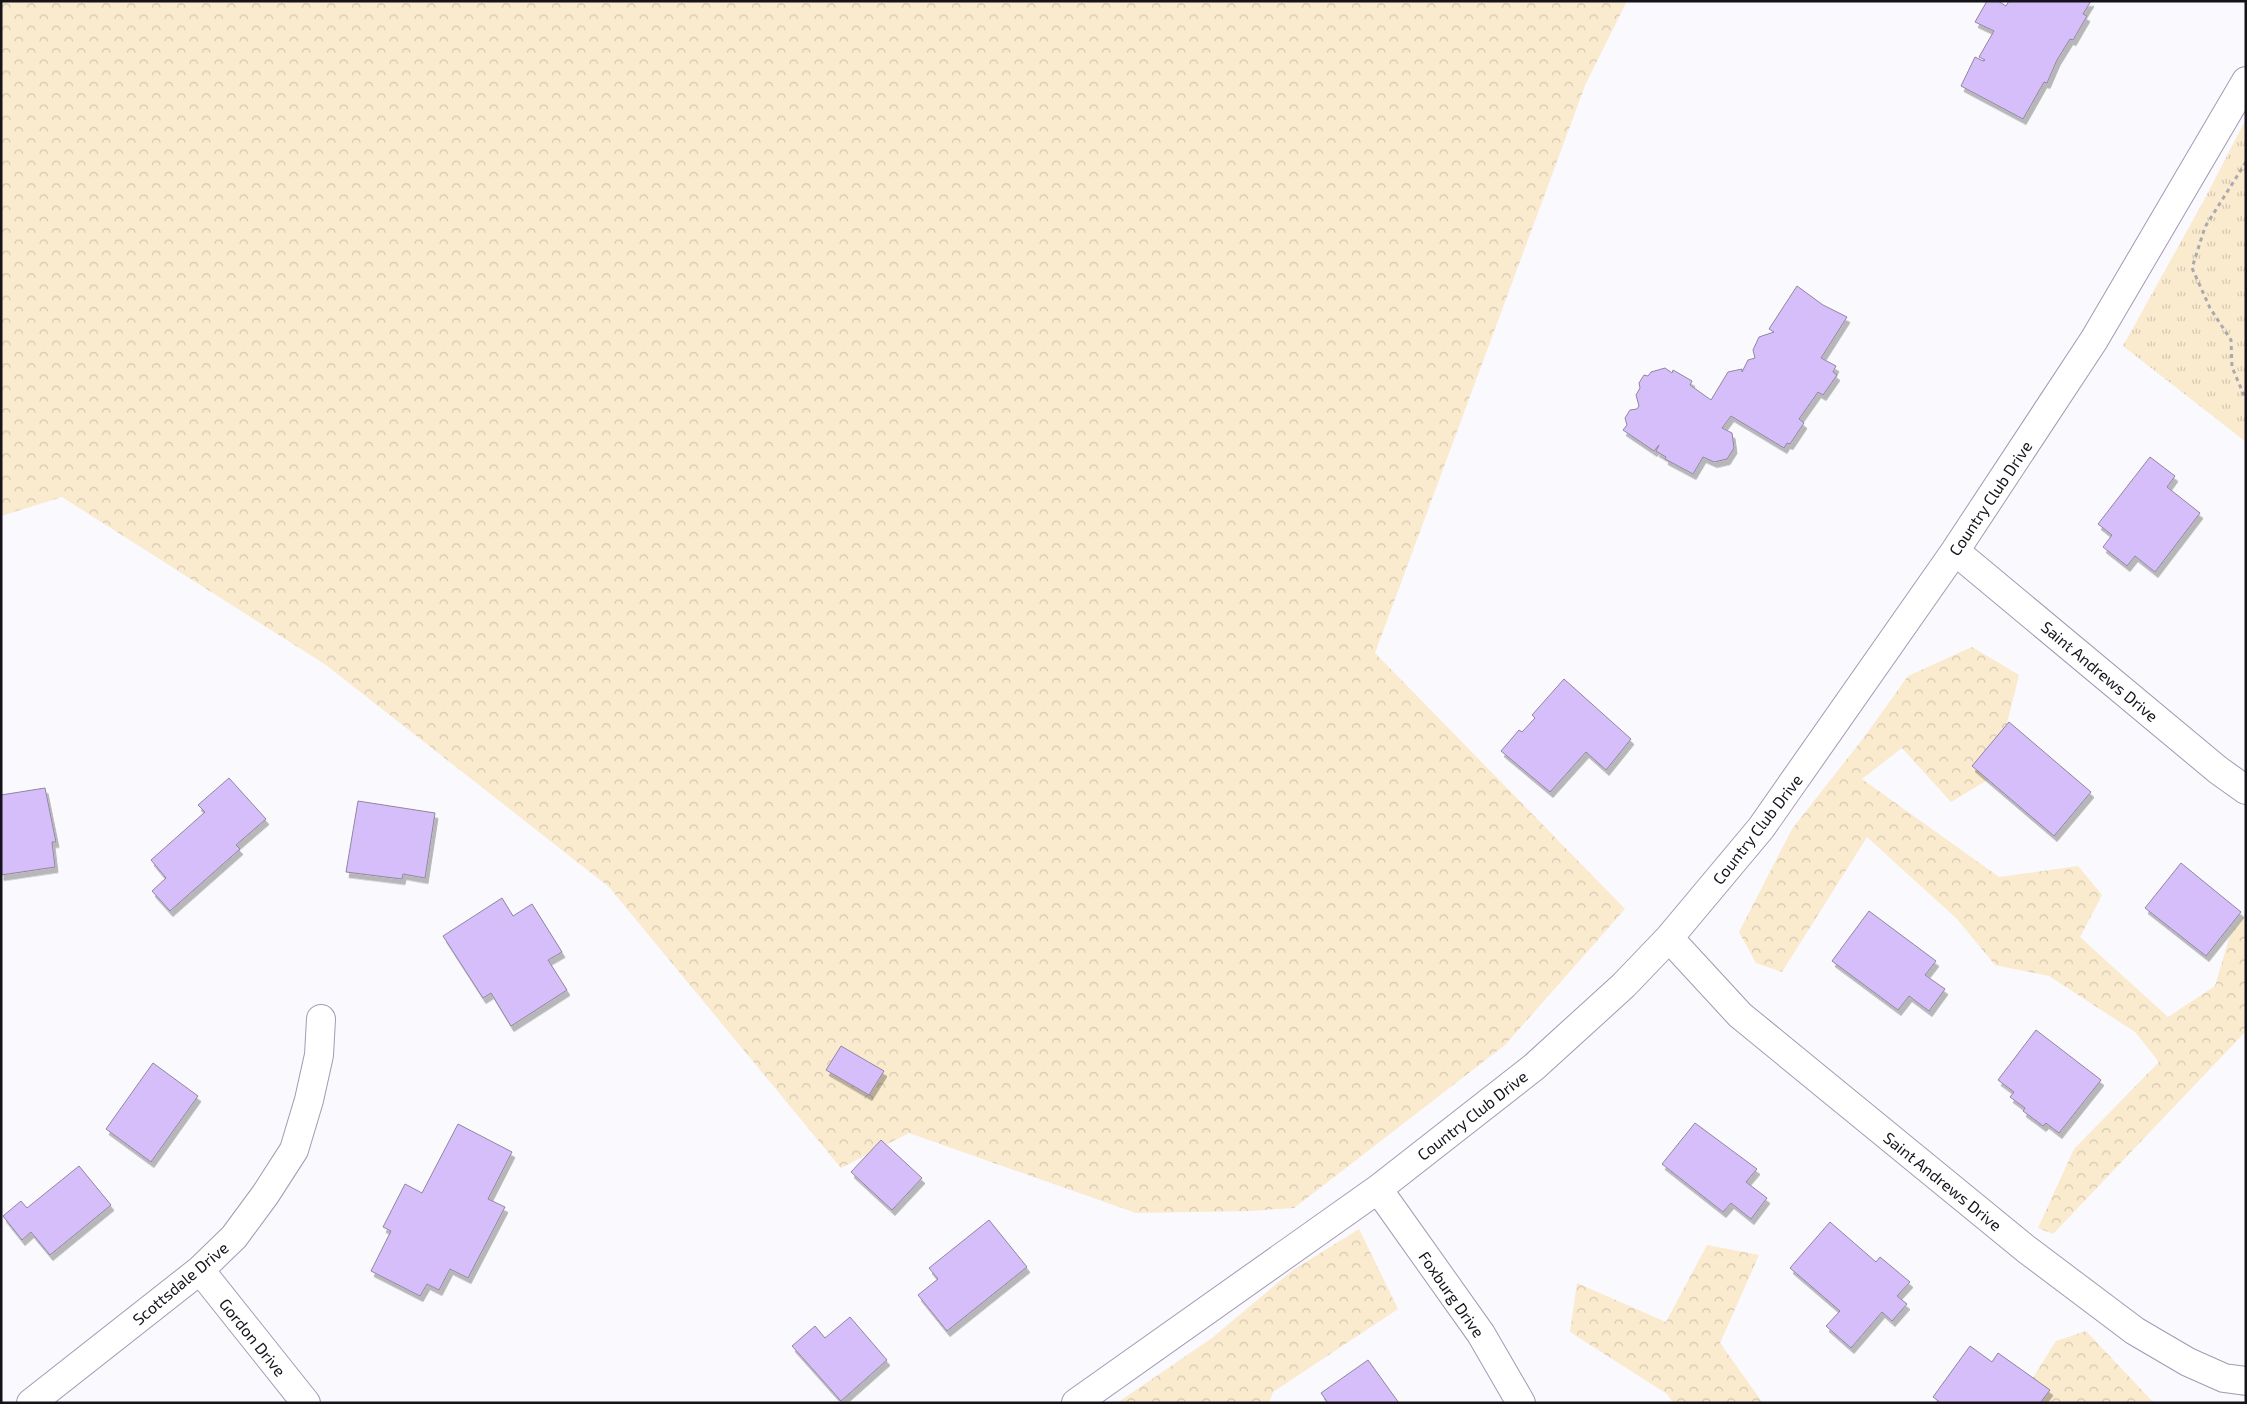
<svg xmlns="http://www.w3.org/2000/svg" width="2247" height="1404" viewBox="0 0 2247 1404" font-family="'Exo 2',sans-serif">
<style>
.grass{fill:url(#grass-tufts)}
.forest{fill:url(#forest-crowns)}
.building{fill:#d6befb;stroke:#8f869e;filter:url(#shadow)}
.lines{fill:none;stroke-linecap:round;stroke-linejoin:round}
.minor-casing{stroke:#a39ab3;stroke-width:30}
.path{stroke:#aba9af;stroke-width:3;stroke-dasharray:4 4;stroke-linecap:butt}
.minor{stroke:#fff;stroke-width:28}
.labels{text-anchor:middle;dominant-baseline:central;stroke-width:4.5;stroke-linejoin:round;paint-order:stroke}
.street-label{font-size:16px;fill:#15121a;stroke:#fff}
</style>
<defs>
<pattern id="grass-tufts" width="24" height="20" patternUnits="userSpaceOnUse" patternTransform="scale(1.25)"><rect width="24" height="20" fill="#faeace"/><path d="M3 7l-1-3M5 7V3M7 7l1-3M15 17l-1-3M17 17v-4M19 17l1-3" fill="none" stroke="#d5c8b0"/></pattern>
<pattern id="forest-crowns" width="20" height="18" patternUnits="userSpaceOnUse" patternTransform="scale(1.25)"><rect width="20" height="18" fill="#faeace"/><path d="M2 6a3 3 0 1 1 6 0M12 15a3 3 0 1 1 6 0" fill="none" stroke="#d5c8b0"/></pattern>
<filter id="shadow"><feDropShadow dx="3" dy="5.5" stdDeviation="0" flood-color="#0004"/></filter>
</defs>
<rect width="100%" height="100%" fill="#faf9fe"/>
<!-- grass -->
<path class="grass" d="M2246,119V442L2123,346L2203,202Z"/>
<!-- forest -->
<path class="forest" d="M1,1H1627L1586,83L1375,653L1625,909L1505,1045L1294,1208L1249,1211L1136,1213L909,1133L841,1168L609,887L326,665L62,497L1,516Z
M1972,647L2019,675L1994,776L1951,802L1902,748L1862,779L1999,877L2078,866L2102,895L2080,937L2168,1017L2215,986L2230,935L2246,913V1031L2053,1234L2038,1228L2074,1149L2159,1062L2135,1032L2049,976L1995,965L1957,919L1867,837L1782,972L1756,963L1739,932L1792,829L1865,736L1908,676Z
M1359,1229L1398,1309L1273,1392L1269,1403H1117L1212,1338L1293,1270Z
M1707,1245L1759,1255L1720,1343L1763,1403H1673L1667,1394L1570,1332L1577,1283L1666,1322Z
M2086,1331L2154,1403H2017L2056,1341Z"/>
<!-- building -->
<path class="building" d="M1987,1H1998L2006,6L2009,1H2091L2083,14L2087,16L2073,40L2070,39L2057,60L2047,83L2044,82L2023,119L1961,86L1975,57L1983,61L1985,60L1979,57L1994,31L1975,22Z
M1797,286L1823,305L1847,317L1821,358L1836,366L1833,372L1837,375L1823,395L1818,392L1799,419L1804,423L1790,444L1787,443L1784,448L1731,416L1722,428L1732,433L1734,448L1727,459L1714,462L1703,457L1693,474L1665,459L1666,457L1656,451L1659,445L1654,451L1623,430L1627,425L1625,418L1630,410L1637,409L1639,406L1636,395L1640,388L1639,383L1644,375L1648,376L1651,372L1665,368L1672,373L1673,370L1692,381L1690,385L1711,400L1728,372L1742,369V372L1748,360L1755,358L1753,350L1759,337L1774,332L1769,329Z
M2150,457L2175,476L2167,487L2200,513L2155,572L2135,556L2127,566L2103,547L2112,535L2098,524Z
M1564,679L1631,739L1606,770L1586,752L1550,792L1501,751L1519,730L1522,732L1535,718L1532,715Z
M2009,722L2091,792L2054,836L1972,766Z
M229,778L266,819L236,845L240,849L170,911L152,891L166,878L151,860L205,812L198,805Z
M45,788L56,842H52L55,867L1,875V795Z
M358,801L435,813L425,878L403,874L402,879L346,872Z
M2181,863L2241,912L2206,956L2145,908Z
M502,898L513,916L532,904L562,952L548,960L567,990L511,1026L491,993L483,998L443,936Z
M1869,911L1936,961L1925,975L1945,989L1929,1011L1909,996L1898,1010L1832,961Z
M2036,1030L2101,1080L2059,1133L2046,1123L2043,1126L2023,1111L2025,1108L2010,1097L2014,1092L1998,1080Z
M841,1046L884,1071L869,1095L826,1070Z
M153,1063L198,1096L151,1162L106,1129Z
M1695,1123L1757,1169L1746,1182L1767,1198L1751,1219L1731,1203L1723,1212L1662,1164Z
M458,1124L512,1152L488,1199L505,1207L468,1278L450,1269L439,1290L427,1284L420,1296L371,1271L391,1231L383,1227L405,1184L422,1193Z
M881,1140L922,1178L892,1210L851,1172Z
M79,1166L111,1205L50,1255L31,1232L22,1240L3,1216L21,1201L27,1208Z
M989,1220L1027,1267L947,1331L918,1295L938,1279L929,1268Z
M1830,1222L1876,1262L1880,1257L1910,1282L1897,1296L1907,1304L1892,1321L1882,1312L1851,1348L1826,1326L1840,1311L1790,1268Z
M850,1317L887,1360L841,1401L792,1346L815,1326L825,1338Z
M1970,1346L1992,1362L1998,1353L2050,1390L2040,1403H1941L1933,1397Z
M1368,1360L1399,1403H1328L1321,1393Z"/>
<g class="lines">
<defs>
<path id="minor" d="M1955,551L2218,770L2246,790
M1669,938L1740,1015L2026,1249L2135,1331L2188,1362L2224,1378L2246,1381
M1378,1189L1481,1334L1521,1403
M200,1270L306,1403
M31,1403L200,1270L234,1237L265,1195L294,1150L309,1100L319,1055L321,1019
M1076,1403L1378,1189L1534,1067L1624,985L1669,938L1761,828L1955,551L2094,340L2246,81"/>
</defs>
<!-- minor casing -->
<use href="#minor" class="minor-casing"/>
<!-- path -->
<path class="path" d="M2246,162L2205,227L2192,268L2210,308L2231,340L2232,367L2246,400"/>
<!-- minor -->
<use href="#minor" class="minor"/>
</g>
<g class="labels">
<!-- street labels -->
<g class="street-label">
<text transform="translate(1990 498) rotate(-56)">Country Club Drive</text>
<text transform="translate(2100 671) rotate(40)">Saint Andrews Drive</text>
<text transform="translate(1757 829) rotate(-52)">Country Club Drive</text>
<text transform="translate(1472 1115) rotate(-38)">Country Club Drive</text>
<text transform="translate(1943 1181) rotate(39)">Saint Andrews Drive</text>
<text transform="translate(180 1283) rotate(-40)">Scottsdale Drive</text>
<text transform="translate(1452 1294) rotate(55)">Foxburg Drive</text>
<text transform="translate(253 1337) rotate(51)">Gordon Drive</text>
</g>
</g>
<!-- border -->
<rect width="2247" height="1404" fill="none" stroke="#15121a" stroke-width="5"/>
</svg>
